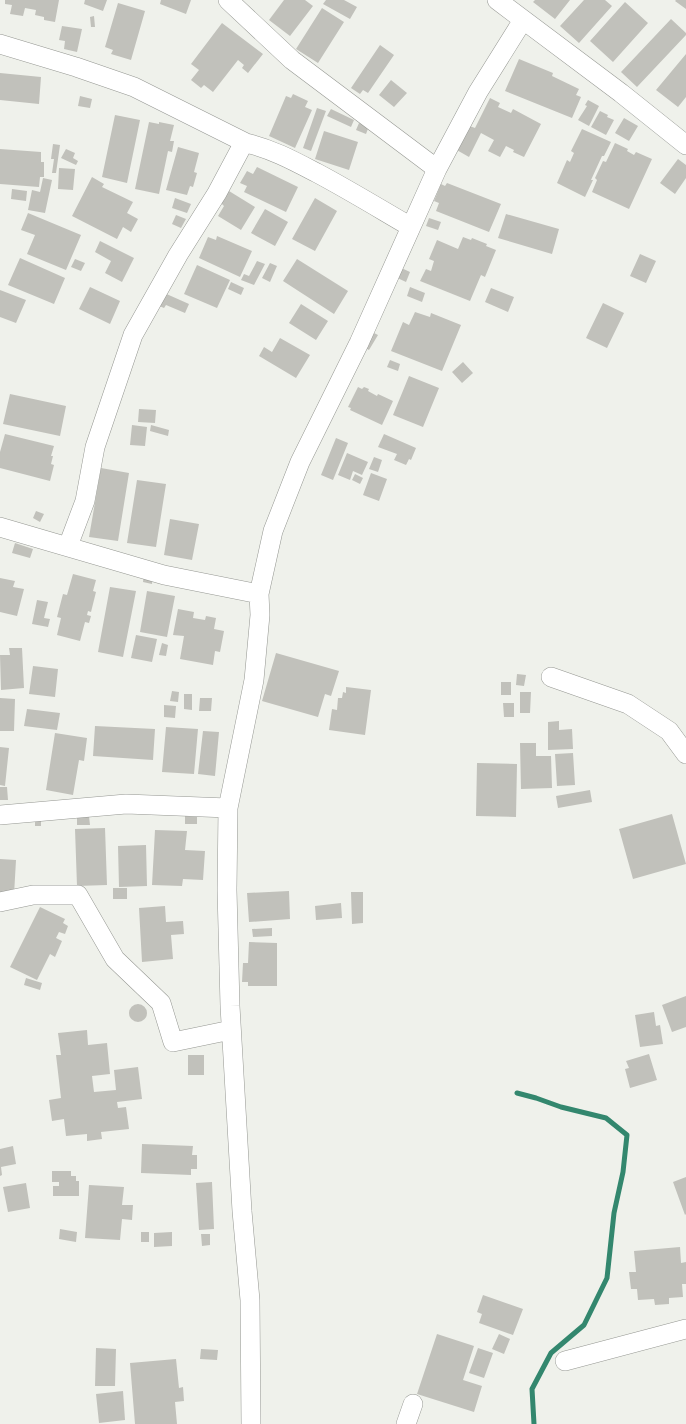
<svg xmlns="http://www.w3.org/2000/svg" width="686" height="1424" viewBox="0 0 686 1424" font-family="'Nunito Sans',sans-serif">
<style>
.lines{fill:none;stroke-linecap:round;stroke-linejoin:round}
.stream{stroke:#33876e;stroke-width:5}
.building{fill:#c1c1bb}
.street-casing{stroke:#959792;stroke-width:20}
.street{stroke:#fff;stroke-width:19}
</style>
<rect width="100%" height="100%" fill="#eff1eb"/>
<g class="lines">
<!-- stream -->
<path class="stream" d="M517,1093L536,1098L561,1107L606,1118L627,1135L623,1172L614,1213L607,1278L584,1325L551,1353L532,1389L534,1424"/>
</g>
<!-- building -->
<path class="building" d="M5,0H59L55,22L44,20V17L35,15L36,10L25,8L23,16L10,14L12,5L5,4Z
M85,0H107L103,11L84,4Z
M161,0H191L186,14L160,4Z
M284,0H305L313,6L290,36L269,20Z
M326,0H344L357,7L350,19L323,4Z
M535,0H570L555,19L533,2Z
M584,0H605L612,6L579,43L560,26Z
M676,0H686V9L675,1Z
M625,2L648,23L613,62L590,41Z
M118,3L145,11L131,60L111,54L113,50L105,47Z
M322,8L344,22L318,63L296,49Z
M94,16L95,27H91L90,17Z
M671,19L686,33V35L637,87L621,72Z
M222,23L263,54L248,73L242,68L244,65L238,60L213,92L204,85L201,88L191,80L199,70L191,64Z
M62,26L82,29L77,52L64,49L65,41L59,40Z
M380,45L394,55L368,93L363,90L360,94L351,88Z
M686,54V97L678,107L656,90Z
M519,59L553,73L552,76L579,89L576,95L581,97L572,118L505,91Z
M0,73L41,77L39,104L0,100Z
M391,80L407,93L394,107L379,95Z
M293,94L308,101L305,107L312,110L295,148L269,136L286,96L291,98Z
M80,96L92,99L90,108L78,106Z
M490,98L500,103L498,107L511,113L513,109L541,124L524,157L513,152L514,150L506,146L500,157L488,151L494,140L481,133L469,157L455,149L467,125L475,128Z
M588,100L599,106L589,126L578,120L587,106L585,105Z
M317,108L326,111L311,151L303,148Z
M331,109L354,120L351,127L327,116Z
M600,111L608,115L607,117L614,120L606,135L591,127Z
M115,115L140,120L127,183L102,177Z
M624,118L638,126L629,141L615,133Z
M149,122L159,124V122L174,125L170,141H174L172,152L168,151L159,194L135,189Z
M359,123L369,126L366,134L356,130Z
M582,129L611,142L604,156H602L591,180H593L585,197L557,183L567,160L570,162L574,153L571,151Z
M324,131L358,142L349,170L315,159Z
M615,143L628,149L627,151L634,155L636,152L652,159L629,209L592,192L597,180L595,178L603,161L606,162Z
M53,144L60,145L56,173H52L54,159H51Z
M178,147L199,153L194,172L197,173L193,187L190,186L187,195L166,190Z
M0,149L41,152V162H44V177H40L39,187L0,184Z
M66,149L75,153L73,158L78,161L76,165L61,158Z
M678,159L686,165V178L675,194L660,183Z
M257,167L298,187L286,212L244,192L247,186L240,183L247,171L253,174Z
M59,168L75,169L73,190L58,189Z
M92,177L104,184L102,187L133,202L127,213L138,219L131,232L123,227L117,239L72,216Z
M43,178L52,180L45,213L28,210L32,190L40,192Z
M447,183L501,204L489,232L436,211L439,203L434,201L441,184L445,186Z
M12,189L27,191L26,201L11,199Z
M229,191L255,207L241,230L218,216L224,206L221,203Z
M175,198L191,204L187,213L172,208Z
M315,198L337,211L315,251L292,239Z
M265,209L288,222L275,246L251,233Z
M28,213L81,235L66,270L27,254L35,235L21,230Z
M506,214L559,229L552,254L498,238Z
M176,215L186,219L181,228L172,224Z
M429,218L441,222L438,230L426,226Z
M217,236L252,251L240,277L199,258L208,237L216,240Z
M463,237L471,240L472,238L487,244L486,246L496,250L485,277L481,275L470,301L420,281L426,269L431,271L434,261L429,259L437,240L458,249Z
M100,241L134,258L122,282L105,273L111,261L95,252Z
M640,254L656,261L646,283L630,276Z
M20,258L65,278L54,304L8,285Z
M75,259L85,263L81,271L71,267Z
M297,259L348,291L334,314L283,281Z
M257,261L265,264L254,285L241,280L244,274L249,276Z
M270,263L277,266L270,282L262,278Z
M197,265L230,280L217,308L184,294Z
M395,265L410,272L406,282L391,275Z
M231,282L244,288L241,295L228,289Z
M90,287L120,301L110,324L79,309Z
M410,287L425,293L422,302L407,296Z
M491,288L514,297L508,312L485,302Z
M0,290L26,300L16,323L0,317Z
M162,292L189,304L185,313L166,305L164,308L157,305Z
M603,303L624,313L607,348L586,338Z
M301,304L328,321L316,340L289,323Z
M415,312L430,317L431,313L461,325L442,371L391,351L403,322L409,325Z
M368,330L378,335L369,350L360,345Z
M280,338L310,355L296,378L259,356L264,347L272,352Z
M390,360L400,364L398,371L387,367Z
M463,362L473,373L462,383L452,372Z
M409,376L439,388L423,427L393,415Z
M358,387L362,389L364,387L369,389L368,391L377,396L378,394L393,401L382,425L350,410L351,408L348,407Z
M10,394L66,406L60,436L3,424Z
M139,409L156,410L155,423L138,422Z
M132,425L147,427L145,446L130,445Z
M151,425L169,430L168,436L150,431Z
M5,434L54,446L51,456H53L51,464L54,465L50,481L0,468V452Z
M384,434L416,448L411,460L409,459L406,465L394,460L397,454L378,447Z
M336,438L348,443L333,480L321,475Z
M347,453L368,462L362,475L353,471L350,480L338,475Z
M374,457L382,460L378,472L369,469Z
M101,468L129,473L118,541L89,537Z
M371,473L387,479L379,501L363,495Z
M355,474L363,478L360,484L352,480Z
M137,480L166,484L156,547L127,543Z
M36,511L44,514L40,522L33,518Z
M170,519L199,524L192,560L164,555Z
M15,543L33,549L30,558L12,553Z
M73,574L96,580L93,591L96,592L91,612L88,611L87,615L91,616L89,623L85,622L80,641L57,635L61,618L57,617L63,594L67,595Z
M144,574L153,575L152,584L143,582Z
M0,578L15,581L13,587L24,589L17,616L0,612Z
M110,587L136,591L123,657L98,652Z
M147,591L175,596L167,637L140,632Z
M37,600L48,602L44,618L50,619L48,627L32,624Z
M178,609L194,612L193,618L205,620L206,616L216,618L214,629L224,631L220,652L215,651L213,665L180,659L184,636L173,635Z
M136,635L157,639L152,662L131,658Z
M162,643L168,645L166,656L159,655Z
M9,648H22L24,688L1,690L0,655H10Z
M276,653L339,671L331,696L325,694L318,717L262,701Z
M33,666L58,669L55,697L29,694Z
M517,674L526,675L524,686L516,685Z
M501,682H511V695H501Z
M346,687L371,690L365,735L329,730L332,709L337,710L338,698H342L343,692L346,693Z
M172,691L179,692L178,702L170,701Z
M520,692H531L530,713H520Z
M184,694H192V710L184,709Z
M0,698L15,699L14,731H0Z
M200,698H212L211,711H199Z
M503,703H514V717H504Z
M164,705L176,706L175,718L164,717Z
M27,709L60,713L57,730L24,726Z
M559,721V730L572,729L573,749L548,750V722Z
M95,726L155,729L153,760L93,756Z
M166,727L198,729L194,774L162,772Z
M203,731L219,732L215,776L198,774Z
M55,733L87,738L84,761L79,760L73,795L46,790Z
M520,743H536V756H551L552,788L521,789Z
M0,747L9,748L5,786L0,785Z
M573,753L575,785L557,786L555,754Z
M477,763L517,764L516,817L476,816Z
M0,787H7L8,800H0Z
M590,790L592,802L558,808L556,796Z
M672,814L686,864L633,879L619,829Z
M77,816H89L90,825H77Z
M185,816L197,817V824H185Z
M35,820H41V826H35Z
M105,828L107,885L77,886L75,829Z
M155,830L187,831L185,850L205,851L203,880L183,879L182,886L152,885Z
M146,845L147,886L119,887L118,846Z
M0,859L16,860L14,895L0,894Z
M113,888H127V899H113Z
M289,891L290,919L249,922L247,893Z
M351,892H363V923L352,924Z
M341,903L342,918L316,920L315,906Z
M165,906L166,922L183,921L184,934L171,935L173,959L142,962L139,908Z
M40,907L65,919L63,923L68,926L65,934L59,932L56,938L62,941L55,957L50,954L37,980L10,967Z
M272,928V936L253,937L252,929Z
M249,942L277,943V986H248V982H242L243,963H248Z
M26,978L42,983L40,990L24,985Z
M686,996V1027L672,1032L662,1005Z
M129 1013a9 9 0 1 1 18 0a9 9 0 1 1-18 0Z
M654,1012L656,1026L660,1025L663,1044L640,1047L635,1015Z
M87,1030L88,1045L107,1043L110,1074L92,1076L94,1092L116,1090L114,1070L138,1067L142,1099L117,1102L118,1108L126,1107L129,1129L101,1132L102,1139L87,1141V1134L66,1136L64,1119L52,1121L49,1100L61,1098L56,1055H61L58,1033Z
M649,1054L657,1080L630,1088L625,1069L629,1068L626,1061Z
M188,1055H204V1075H188Z
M142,1144L193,1146L192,1155H197V1169H191V1175L141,1173Z
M13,1146L16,1164L1,1167L2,1175L0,1176V1149Z
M52,1171H71V1176H76V1181H79V1196H53V1186H59V1182H52Z
M686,1177V1214L685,1215L673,1182Z
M212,1182L214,1229L199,1230L196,1183Z
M26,1183L30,1208L8,1212L3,1187Z
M89,1185L124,1187L122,1205H133L132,1220L122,1219L120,1240L85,1238Z
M60,1229L77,1232L76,1242L59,1239Z
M141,1232H149V1242H141Z
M172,1232V1246L154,1247V1233Z
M201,1234H210V1245L202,1246Z
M680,1247L681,1263L686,1262V1284H682L683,1297L669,1298V1304L655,1305L654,1299L638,1300L637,1289H631L629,1272H636L634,1251Z
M483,1295L523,1309L513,1335L479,1323L482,1314L477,1312Z
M437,1334L474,1346L463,1380L482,1386L474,1412L417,1394Z
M499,1334L510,1339L504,1354L492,1349Z
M96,1348L116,1349L115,1386H95Z
M478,1348L493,1353L484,1378L469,1373Z
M201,1349L218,1350L217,1360L200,1359Z
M176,1359L179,1388L183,1387L184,1401L175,1402L177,1424H135L130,1363Z
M123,1391L125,1420L99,1423L96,1394Z"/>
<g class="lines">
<defs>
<path id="street" d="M228,0L292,60L437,169
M497,0L621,93L686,145
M0,44L76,67L134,87L246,143C272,149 294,161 317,173C349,190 380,209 411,227
M0,527L164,575L259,594
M68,546L85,501L95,447L133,335L178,255L217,193L241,148L246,143
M551,677L628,704L669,731L686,754
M0,815L126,804L228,808
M0,902L33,895H78L115,959L161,1003L173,1042L231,1030
M565,1361L686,1329
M251,1424L250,1300L242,1211L230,1006L227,890L228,808L254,680L260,615L259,594L273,531L300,462L359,343L437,169L478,92L523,20
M406,1424L413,1404"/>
</defs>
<!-- street casing -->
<use href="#street" class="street-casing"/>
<!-- street -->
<use href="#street" class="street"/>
</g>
</svg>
